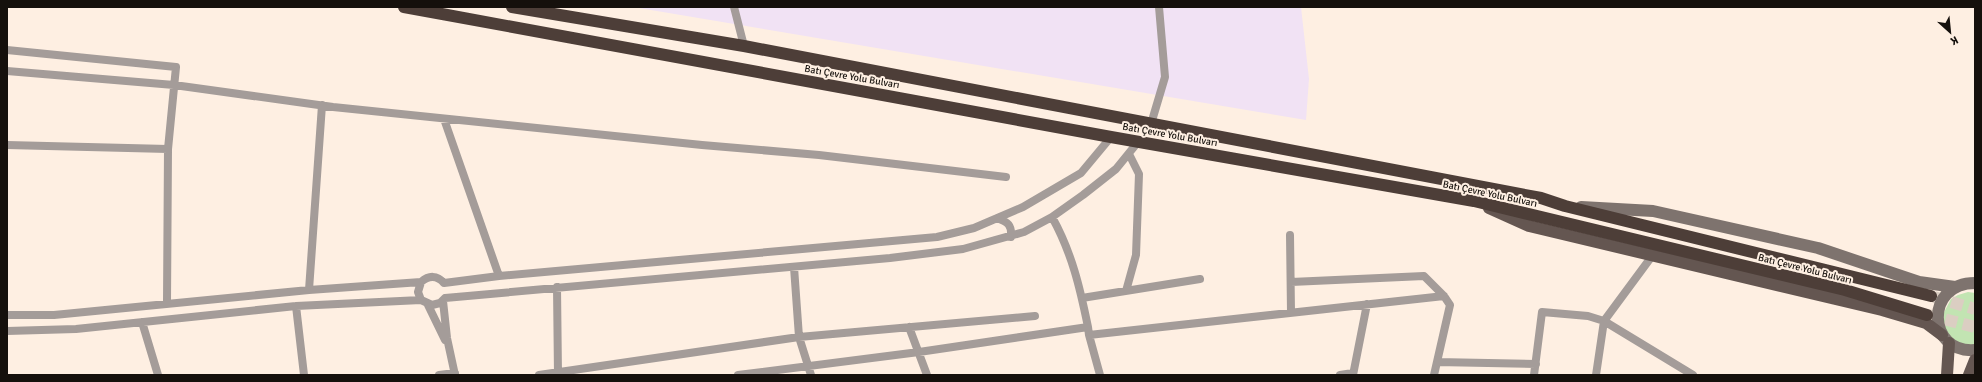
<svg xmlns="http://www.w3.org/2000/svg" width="1982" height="382" viewBox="0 0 1982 382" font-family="Signika,sans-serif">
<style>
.education{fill:#f1e2f4}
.green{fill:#c2e4b2}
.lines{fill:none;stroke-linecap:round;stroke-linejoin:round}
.highway-tunnel{stroke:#dbcec2;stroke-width:12;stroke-dasharray:12 6;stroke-linecap:butt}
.street{stroke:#a49c99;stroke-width:8}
.secondary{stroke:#7e736e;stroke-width:12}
.primary{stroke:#645651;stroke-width:12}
.highway{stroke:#4d3e38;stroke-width:12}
.labels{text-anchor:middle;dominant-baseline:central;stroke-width:4;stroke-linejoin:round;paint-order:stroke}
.street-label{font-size:10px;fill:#15100c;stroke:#feefe2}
</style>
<rect width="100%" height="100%" fill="#feefe2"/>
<!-- education -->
<path class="education" d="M633,7H1301L1309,79L1306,120Z"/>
<!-- green -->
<path class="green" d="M1968,292L1975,293V346L1955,343L1945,330L1943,314L1951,299L1958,295Z"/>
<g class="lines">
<!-- highway-tunnel -->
<path class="highway-tunnel" d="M1934,297L1975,309
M1928,315L1975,327"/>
<!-- street -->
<path class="street" d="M734,7L744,46
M7,50L176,67L168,149L167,303
M7,71L174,85L333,107L702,145L819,155L1006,177
M444,119L499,276
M1151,124L1165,77L1159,7
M7,145L168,149
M1052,217C1072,253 1080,288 1088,327
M997,218C1008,222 1012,225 1011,237
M1290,235L1291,312
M794,267L799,337L811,375
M1291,282L1424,276L1444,296L1450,305L1434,375
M557,287L558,375
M309,290L322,105
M1126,291L1136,255L1139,174L1129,154
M1082,298L1200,279
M421,300L418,292L421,282
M443,301L447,338L455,375
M428,305L445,340
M296,306L304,375
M7,315H54L309,290L421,282C429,275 437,275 444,283L499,276L937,237L974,228L1023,207L1081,173L1111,137
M142,322L158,375
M909,327L927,375
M7,331L76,329L296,306L421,300L432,305L440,303L445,298L890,258L963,249L1024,232L1052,217L1083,195L1116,169L1138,142
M1089,335L1100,375
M1437,362L1536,364
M439,375L455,373
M539,375L799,337L1035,316
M738,375L919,352L1088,327L1089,335L1444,296
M1340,375L1353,373
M1353,375L1367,304
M1534,375L1542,312L1588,316L1604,321L1693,375
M1596,375L1604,321L1652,256"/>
<!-- secondary -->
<path class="secondary" d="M1581,207L1653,211L1818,248L1919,282L1955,287
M1975,283C1924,283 1927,354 1975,350"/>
<!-- primary -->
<path class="primary" d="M1489,208L1529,226L1882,310L1926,323L1942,335
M1947,375L1949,343
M1969,375L1975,360"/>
<!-- highway -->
<path class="highway" d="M404,7L1111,137L1474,201L1845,290L1927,315
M512,7L744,46L1541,198L1565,206L1931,296"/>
</g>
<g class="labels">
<!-- street labels -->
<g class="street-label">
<text transform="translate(852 77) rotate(10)">Batı Çevre Yolu Bulvarı</text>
<text transform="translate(1170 135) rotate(10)">Batı Çevre Yolu Bulvarı</text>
<text transform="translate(1490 194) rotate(12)">Batı Çevre Yolu Bulvarı</text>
<text transform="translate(1805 269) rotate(14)">Batı Çevre Yolu Bulvarı</text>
</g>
</g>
<!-- border -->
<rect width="1982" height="382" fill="none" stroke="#15100c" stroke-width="16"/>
<!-- north arrow -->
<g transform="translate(1950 32) rotate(153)" stroke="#feefe2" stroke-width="3" paint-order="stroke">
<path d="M0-3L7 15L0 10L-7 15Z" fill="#15100c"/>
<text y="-6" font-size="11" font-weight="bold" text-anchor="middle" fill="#15100c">K</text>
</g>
</svg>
